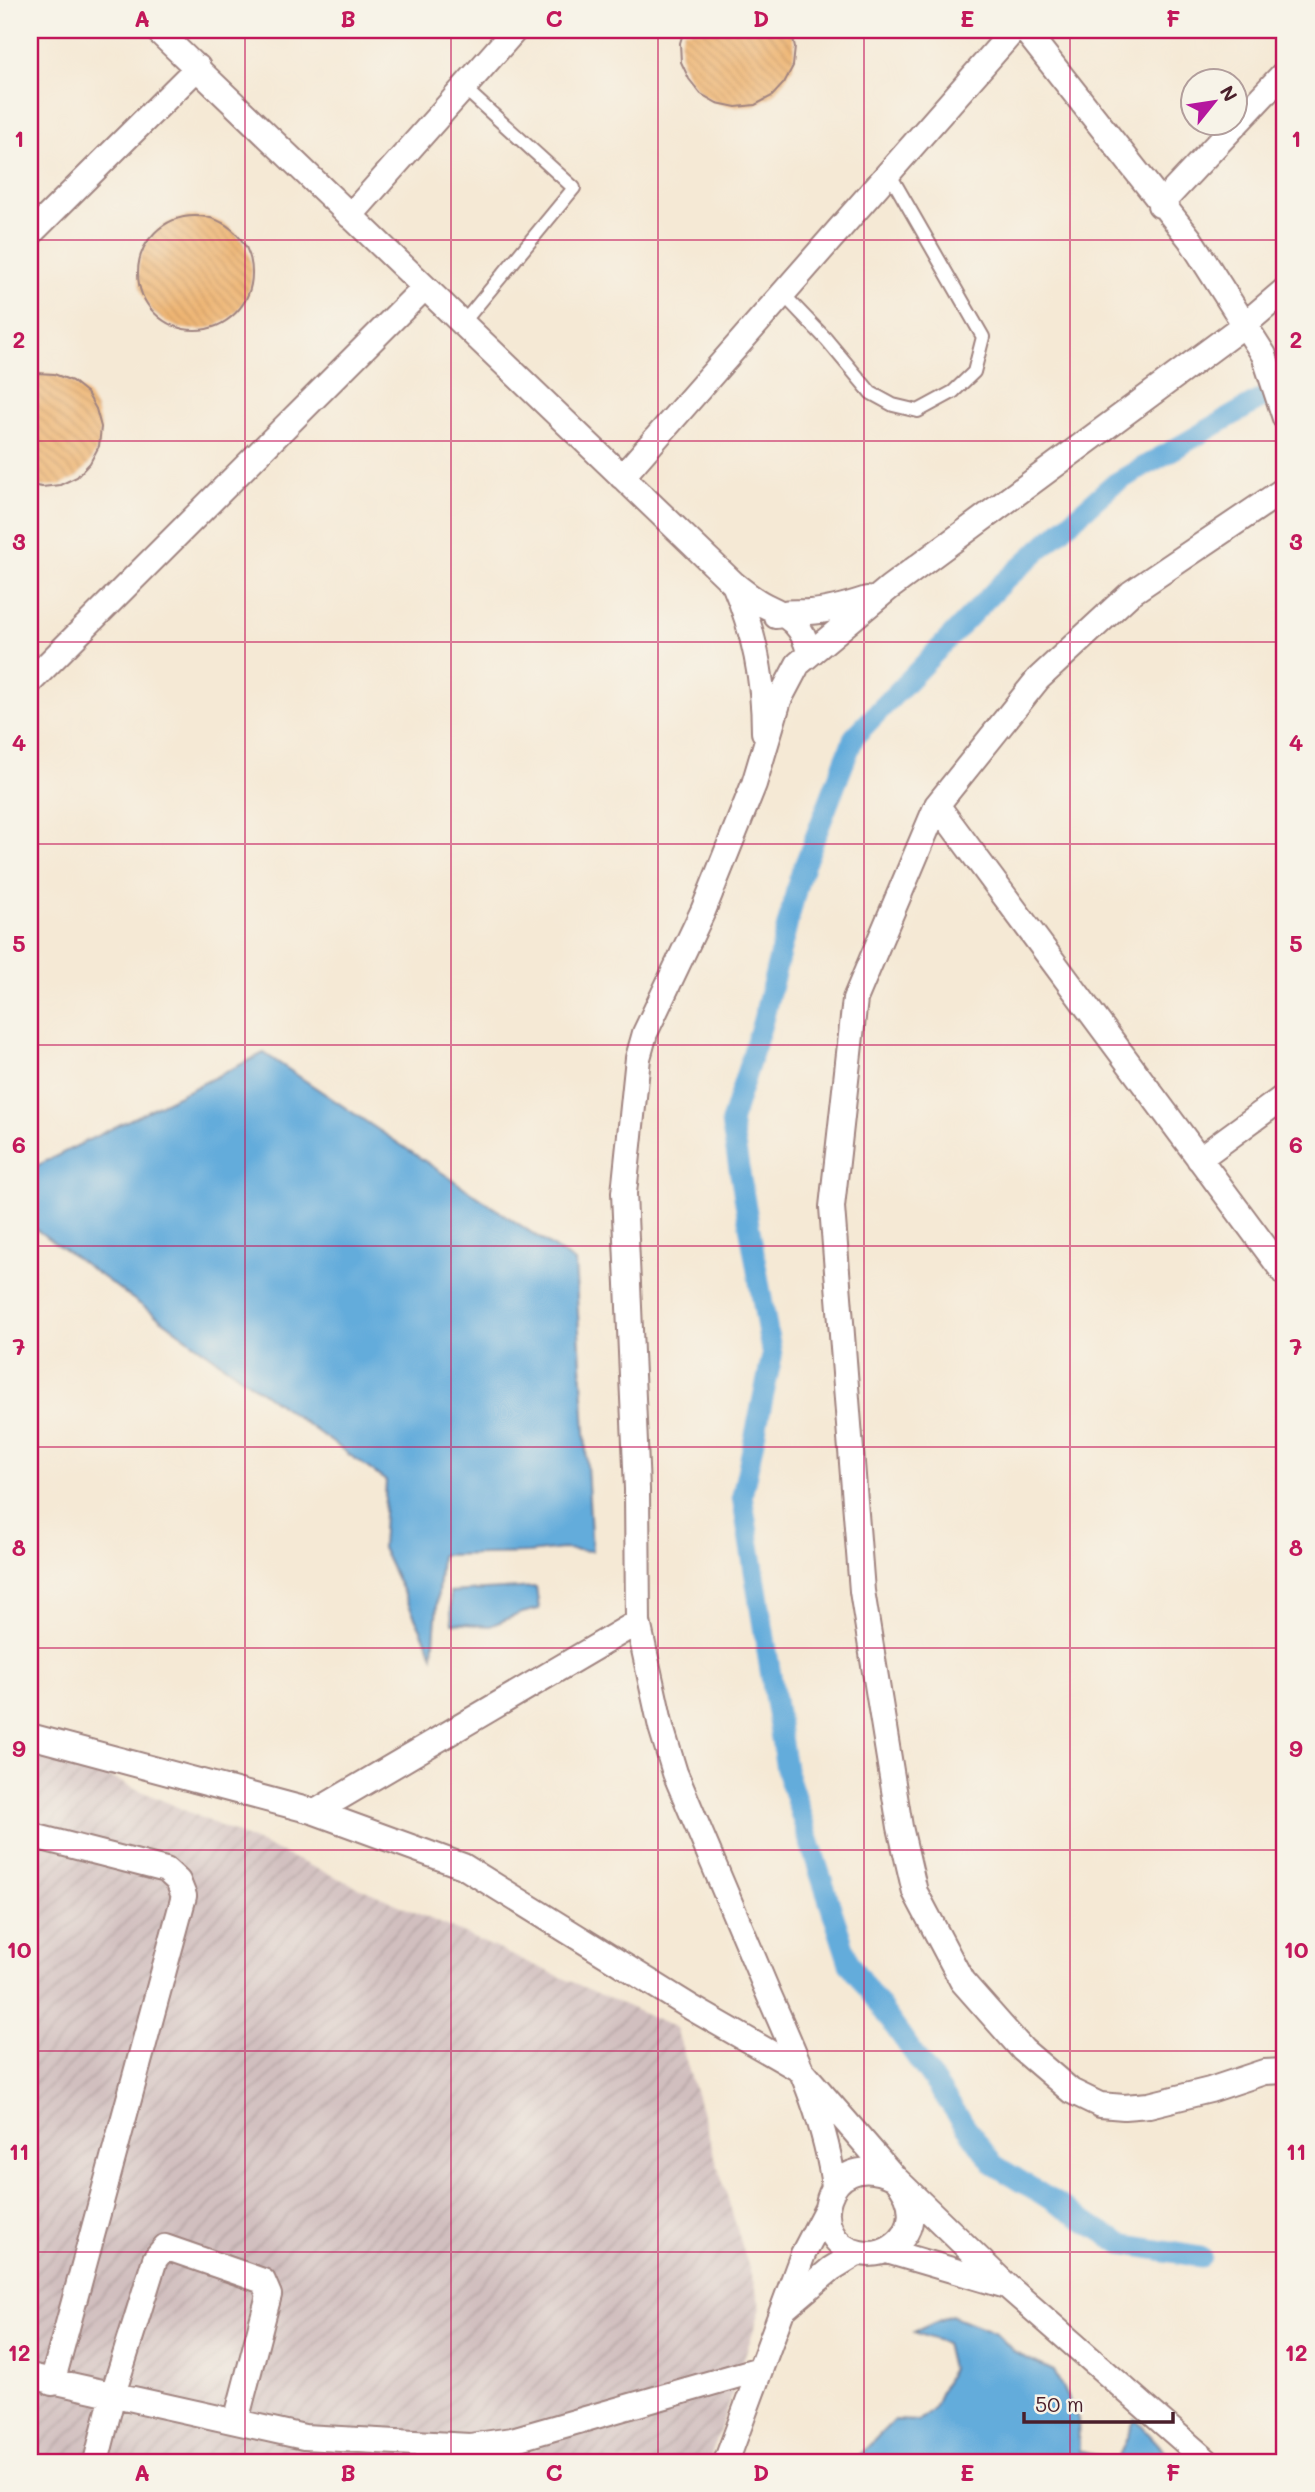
<svg xmlns="http://www.w3.org/2000/svg" width="1315" height="2492" viewBox="0 0 1315 2492" font-family="Mali,sans-serif">
<style>
.industrial{fill:url(#industrial-furrows)}
.water{fill:#63acdb;stroke:#566683;stroke-width:2}
.lines{fill:none;stroke-linecap:round;stroke-linejoin:round}
.canal{stroke:#63acdb;stroke-width:21}
.building{fill:url(#building-back-hatch)}
.lane-casing{stroke:#a08480;stroke-width:16}
.street-casing{stroke:#a08480;stroke-width:28}
.lane{stroke:#fff;stroke-width:12}
.street{stroke:#fff;stroke-width:24}
.grid{fill:none;stroke:#c2185b;stroke-width:2;stroke-opacity:0.55}
.neatline{fill:none;stroke:#c2185b;stroke-width:2.5}
.grid-label{font-size:23px;text-anchor:middle;font-weight:bold;fill:#c2185b}
</style>
<defs>
<pattern id="industrial-furrows" width="10" height="10" patternUnits="userSpaceOnUse" patternTransform="scale(1.75)"><rect width="10" height="10" fill="#d1bfbf"/><path d="M-1 1l2-2M0 10L10 0M9 11l2-2" fill="none" stroke="#b5a4a4"/></pattern>
<pattern id="building-back-hatch" width="6" height="6" patternUnits="userSpaceOnUse" patternTransform="scale(1.75)"><rect width="6" height="6" fill="#eeb573"/><path d="M-1 5l2 2M0 0l6 6M5-1l2 2" fill="none" stroke="#ce9b64"/></pattern>
</defs>
<rect width="100%" height="100%" fill="#f7f3e8"/>
<filter id="ink" filterUnits="userSpaceOnUse"><feTurbulence type="fractalNoise" baseFrequency=".0143" numOctaves="2"/><feDisplacementMap in="SourceGraphic" scale="14" xChannelSelector="R" yChannelSelector="G"/><feConvolveMatrix kernelMatrix="1 2 1 2 8 2 1 2 1" color-interpolation-filters="sRGB"/></filter>
<filter id="wash" filterUnits="userSpaceOnUse"><feTurbulence type="fractalNoise" baseFrequency=".00686" numOctaves="4" result="noise"/><feDisplacementMap in="SourceGraphic" scale="28" xChannelSelector="R" yChannelSelector="G"/><feGaussianBlur stdDeviation="1.57" result="paint"/><feColorMatrix in="noise" values="0 0 0 0 0 0 0 0 0 0 0 0 0 0 0 0 0 1.4 0 .05"/><feComposite in="paint" operator="in"/></filter>
<g filter="url(#wash)">
<rect width="100%" height="100%" fill="#f5e9d5"/>
<!-- industrial -->
<path class="industrial" d="M30,1754L105,1775L676,2028L761,2308L709,2462H30Z"/>
<!-- water -->
<path class="water" d="M264,1053L575,1262L592,1551L562,1549L528,1553L441,1555L433,1655L382,1548L386,1481L30,1225V1169Z
M536,1587L539,1609L522,1613L490,1626L452,1623L450,1592Z
M951,2315L996,2333L1015,2353L1054,2371L1078,2419L1079,2451L1117,2461L1135,2419L1175,2462H853L894,2420L919,2421L934,2407L951,2369L945,2343L914,2332Z"/>
<g class="lines">
<!-- canal -->
<path class="canal" d="M1201,2257L1122,2244L993,2164L849,1963L786,1769L742,1496L772,1356L731,1122L762,1024L799,879L854,737L1001,584L1112,485L1285,385"/>
</g>
<g id="blocks">
<!-- building -->
<path class="building" d="M684,30H791L795,47L793,66L784,83L772,96L755,105L736,107L717,103L701,94L689,79L681,62L680,43Z
M138 273a57 57 0 1 1 114 0a57 57 0 1 1-114 0Z
M36,373L54,374L72,381L87,393L96,409L101,427L99,446L90,463L77,477L60,485L42,487L30,485V375Z"/>
</g>
</g>
<g filter="url(#ink)">
<use href="#blocks" fill-opacity="0" stroke="#a08480" stroke-width="2"/>
<g class="lines">
<defs>
<path id="lane" d="M783,294L826,339L871,393L893,405L918,411L953,392L974,372L983,337L889,173
M462,324L574,188L464,88"/>
<path id="street" d="M157,30L734,584C744,592 755,601 766,606C790,617 802,624 809,652
M1025,30L1190,239L1264,355L1285,418
M1160,205L1285,72
M350,216L515,30
M30,234L198,67
M622,477L1014,30
M1285,489L1131,593L1038,679L937,805L855,999L832,1207L862,1591L900,1827L915,1892L962,1981L1023,2050L1071,2091L1100,2105L1124,2107L1149,2105L1210,2090L1264,2072L1285,2071
M734,584C754,631 764,681 764,732
M776,616C787,610 798,613 810,612C829,611 849,605 867,599
M30,682L424,288
M937,805L1285,1274
M1199,1159L1285,1096
M30,1736L315,1812L463,1866L692,2008L802,2071L895,2178C915,2199 918,2230 892,2247C882,2254 871,2255 860,2253C803,2243 823,2143 895,2178L1007,2286L1208,2462
M315,1812L638,1622
M30,1835L166,1870L178,1881L184,1896L52,2383
M834,2187C826,2120 796,2057 769,1995C738,1921 707,1847 675,1773L661,1727L638,1622L637,1489L624,1193L638,1058L645,1033L703,911L754,784L779,700L798,664L889,588L1244,325L1285,290
M887,2251L1003,2285
M785,2308L831,2269L857,2253
M30,2376L304,2437L470,2446L512,2440L760,2369
M96,2462L113,2394L155,2259L165,2247L263,2281L269,2295L236,2421
M726,2462L803,2254L826,2210"/>
</defs>
<!-- lane casing -->
<use href="#lane" class="lane-casing"/>
<!-- street casing -->
<use href="#street" class="street-casing"/>
<!-- lane -->
<use href="#lane" class="lane"/>
<!-- street -->
<use href="#street" class="street"/>
</g>
</g>
<!-- grid -->
<path class="grid" d="M245,30V2462M451,30V2462M658,30V2462M864,30V2462M1070,30V2462M30,240H1285M30,441H1285M30,642H1285M30,844H1285M30,1045H1285M30,1246H1285M30,1447H1285M30,1648H1285M30,1850H1285M30,2051H1285M30,2252H1285"/>
<!-- margin -->
<rect width="1315" height="2492" fill="none" stroke="#f7f3e8" stroke-width="77"/>
<!-- north arrow -->
<g transform="translate(1214 102) rotate(60)"><circle r="33" fill="#f7f3e8" stroke="#b29e9c" stroke-width="2"/>
<path d="M0-5L12 26L0 18L-12 26Z" fill="#b5179e"/>
<text y="-10" font-size="19" font-weight="bold" text-anchor="middle" fill="#4a1f2b">N</text>
</g>
<!-- scale -->
<path d="M1024 2412v10h149v-10" fill="none" stroke="#4a1f2b" stroke-width="3.5"/>
<text x="1035" y="2412" font-size="21" fill="#4a1f2b" stroke="#f7f3e8" stroke-width="5" paint-order="stroke">50 m</text>
<rect x="38" y="38" width="1238" height="2416" class="neatline"/>
<g class="grid-label">
<text x="142" y="27">A</text>
<text x="348" y="27">B</text>
<text x="554" y="27">C</text>
<text x="761" y="27">D</text>
<text x="967" y="27">E</text>
<text x="1173" y="27">F</text>
<text x="19" y="147">1</text>
<text x="1296" y="147">1</text>
<text x="19" y="348">2</text>
<text x="1296" y="348">2</text>
<text x="19" y="550">3</text>
<text x="1296" y="550">3</text>
<text x="19" y="751">4</text>
<text x="1296" y="751">4</text>
<text x="19" y="952">5</text>
<text x="1296" y="952">5</text>
<text x="19" y="1153">6</text>
<text x="1296" y="1153">6</text>
<text x="19" y="1355">7</text>
<text x="1296" y="1355">7</text>
<text x="19" y="1556">8</text>
<text x="1296" y="1556">8</text>
<text x="19" y="1757">9</text>
<text x="1296" y="1757">9</text>
<text x="19" y="1958">10</text>
<text x="1296" y="1958">10</text>
<text x="19" y="2160">11</text>
<text x="1296" y="2160">11</text>
<text x="19" y="2361">12</text>
<text x="1296" y="2361">12</text>
<text x="142" y="2481">A</text>
<text x="348" y="2481">B</text>
<text x="554" y="2481">C</text>
<text x="761" y="2481">D</text>
<text x="967" y="2481">E</text>
<text x="1173" y="2481">F</text>
</g>
</svg>
